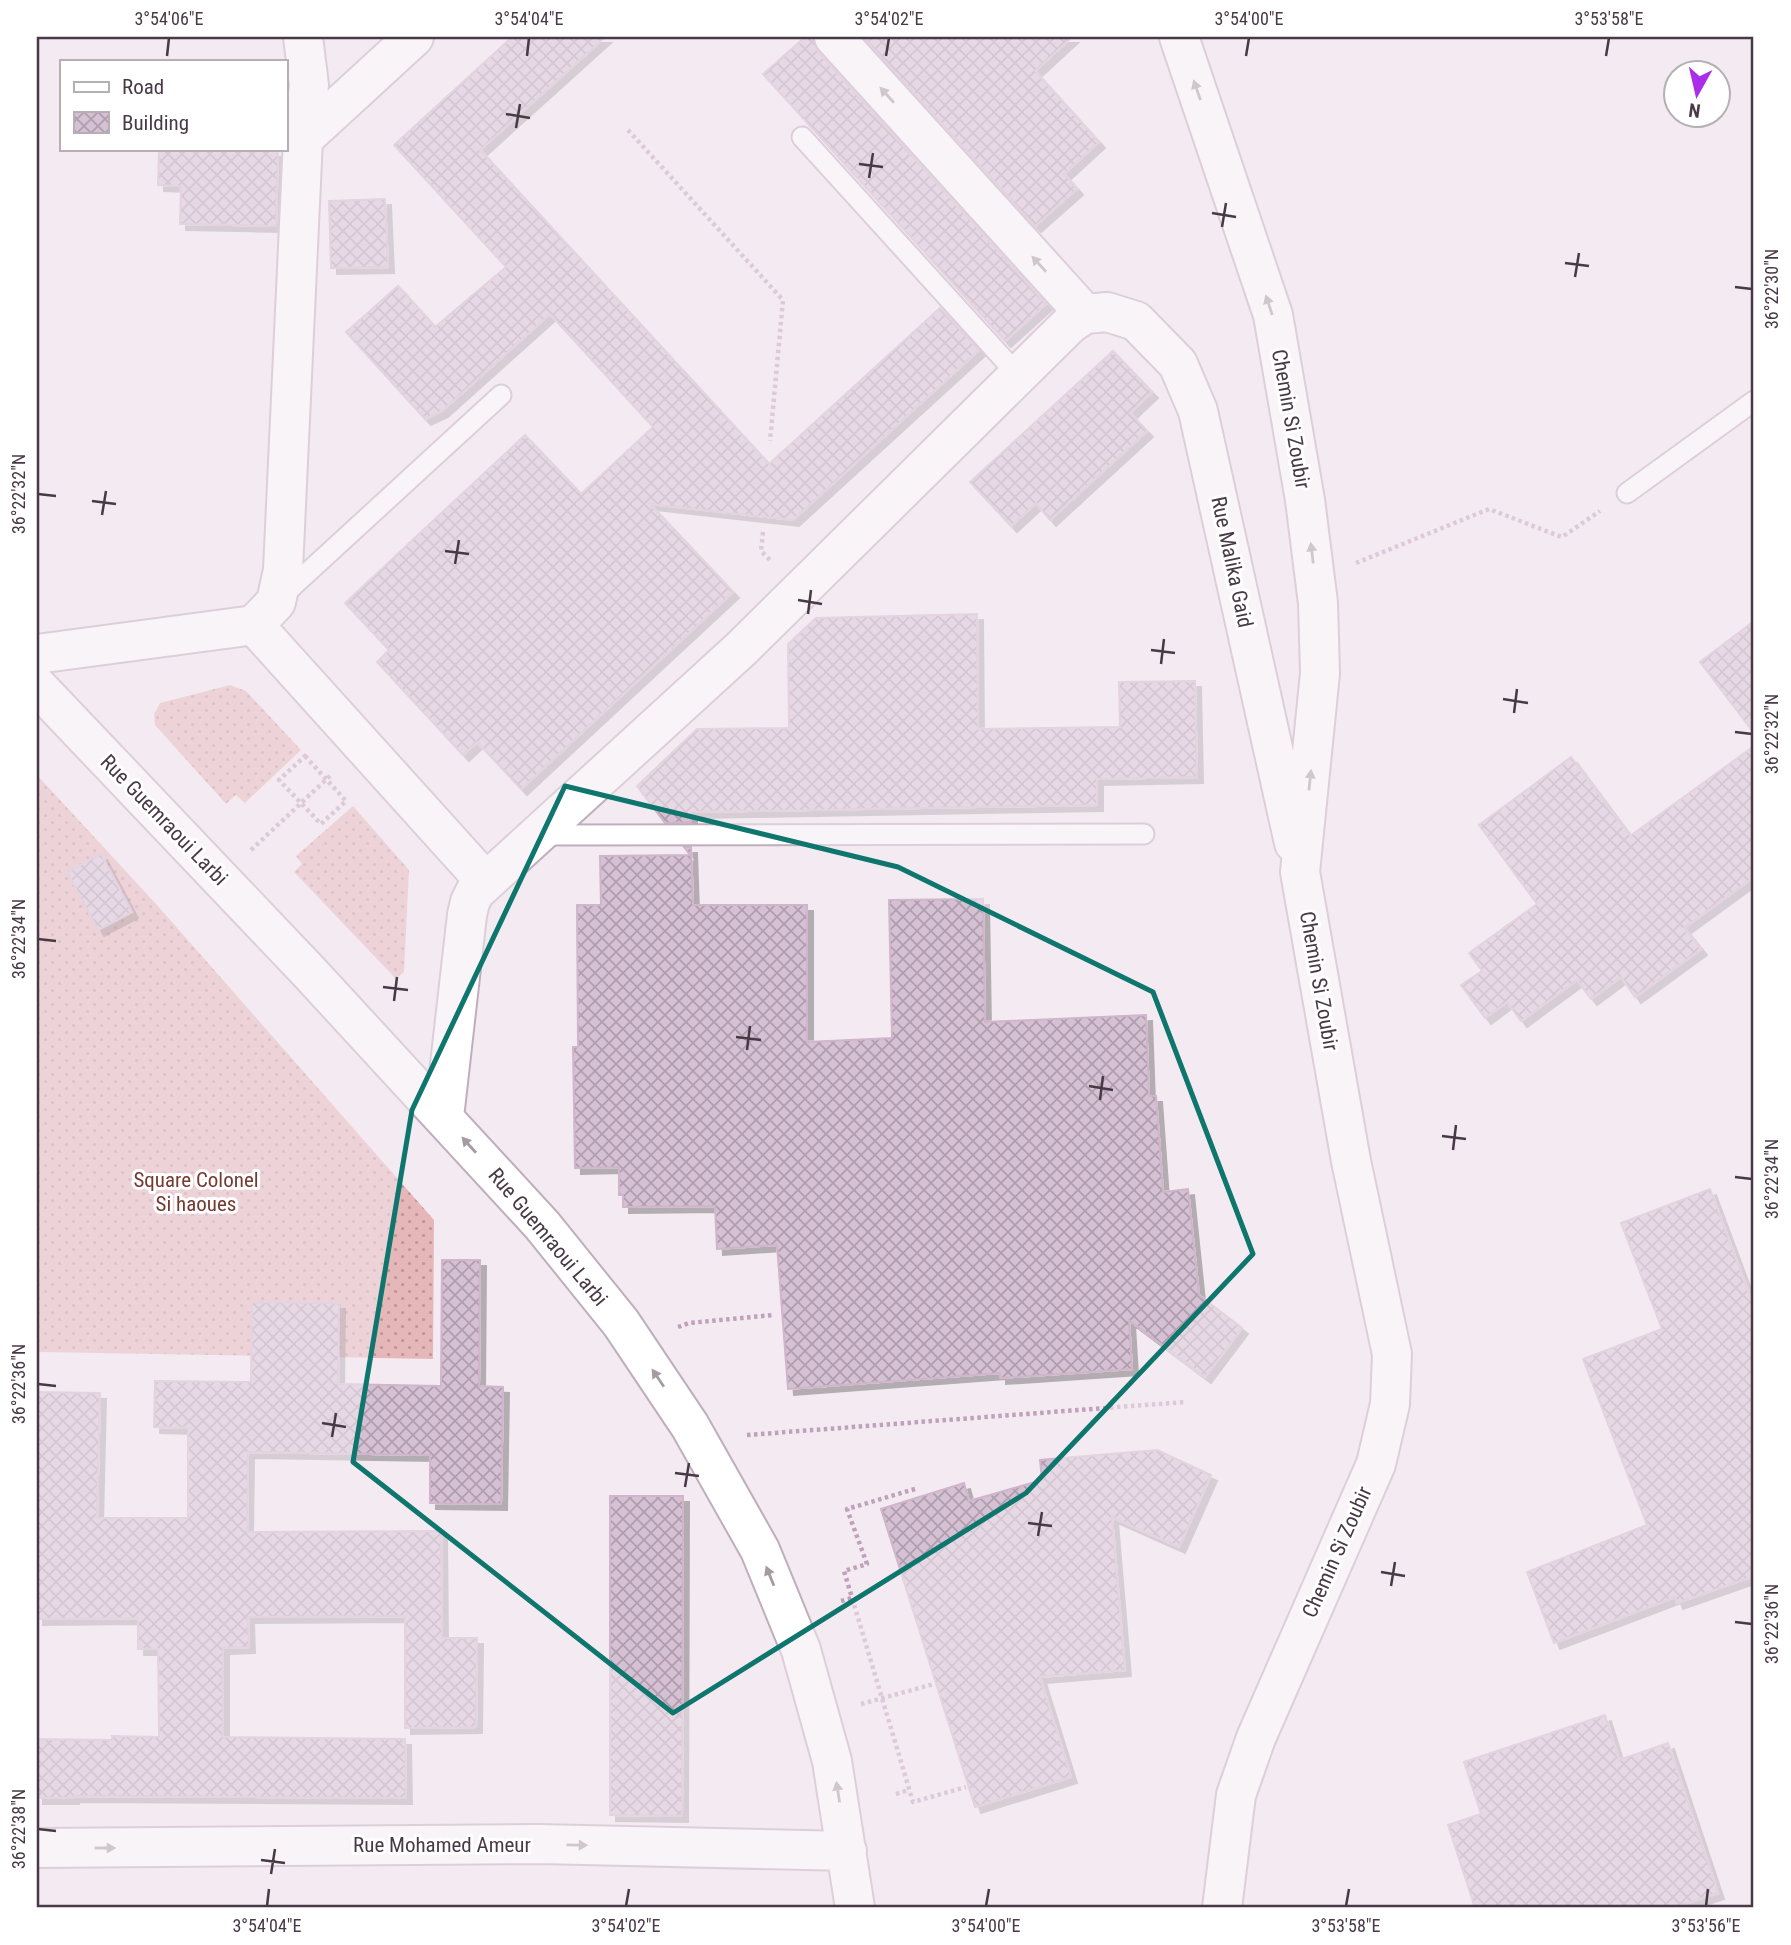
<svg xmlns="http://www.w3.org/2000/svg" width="1791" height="1945" viewBox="0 0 1791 1945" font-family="'Roboto Condensed',sans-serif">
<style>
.garden{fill:url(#garden-dots)}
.building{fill:url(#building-cross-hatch);stroke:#d0b5cc;stroke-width:2;filter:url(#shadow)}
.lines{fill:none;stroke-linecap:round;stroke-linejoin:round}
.service-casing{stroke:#bfaebc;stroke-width:23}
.minor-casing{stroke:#bfaebc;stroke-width:42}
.path{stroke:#c0a1bb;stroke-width:4.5;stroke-dasharray:3.5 3.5;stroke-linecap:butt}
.service{stroke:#fff;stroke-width:19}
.minor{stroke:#fff;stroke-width:38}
.oneway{fill:#a49ca2}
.marked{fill:none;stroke:#0f766e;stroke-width:5;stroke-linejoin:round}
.ticks{fill:none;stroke:#483946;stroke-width:2.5}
.labels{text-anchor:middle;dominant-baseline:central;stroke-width:6;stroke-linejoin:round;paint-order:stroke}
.street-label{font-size:21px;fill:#483946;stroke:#fff}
.park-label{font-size:21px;fill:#763930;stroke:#fff}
.neatline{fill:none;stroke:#483946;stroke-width:2.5}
.ticks-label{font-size:18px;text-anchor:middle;fill:#483946}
</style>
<defs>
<pattern id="garden-dots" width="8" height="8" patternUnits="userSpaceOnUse" patternTransform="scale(1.75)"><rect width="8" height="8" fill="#e5b7b9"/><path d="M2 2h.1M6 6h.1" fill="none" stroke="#bc9698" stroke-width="1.8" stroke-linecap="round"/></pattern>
<pattern id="building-cross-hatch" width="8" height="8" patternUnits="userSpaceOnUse" patternTransform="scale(1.75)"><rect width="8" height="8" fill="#d5c1d3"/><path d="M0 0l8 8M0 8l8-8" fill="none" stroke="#af9ead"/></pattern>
<filter id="shadow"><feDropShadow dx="6" dy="6" stdDeviation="0" flood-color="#0004"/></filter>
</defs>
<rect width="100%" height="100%" fill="#f4ebf2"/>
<!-- garden -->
<path class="garden" d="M230,685L246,691L301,750L245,803L236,795L226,804L155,725L154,714L160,703Z
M37,775L157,905L434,1220L433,1359L37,1352Z
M353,806L409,870L404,972L396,979L294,872L302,864L296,856Z"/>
<!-- building -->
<path class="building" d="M512,37H605L480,150L769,464L940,308L979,350L793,520L650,504L733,592L521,789L477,742L463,755L377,662L389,650L345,603L525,435L581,494L653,427L550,314L442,411L425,419L346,332L398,286L435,327L506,267L394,145Z
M805,37H813L818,52L1046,304L1005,341L763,74Z
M863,37H1072L1035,71L1099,142L1064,174L1077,189L1035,226Z
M159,149L278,151L276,226L180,224L181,186L158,185Z
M385,199L388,267L331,268L329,201Z
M1113,351L1152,392L1130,413L1147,431L1050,520L1036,503L1011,526L970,482Z
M977,614L978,729L1120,727L1119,682L1195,681L1197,777L1097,779V805L691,812V822L665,823L637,786L697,729L789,728L788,644L816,618Z
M1754,621V733L1700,662Z
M1754,746V877L1684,928L1701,949L1635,997L1621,977L1591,999L1577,980L1521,1021L1507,1002L1485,1018L1461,985L1482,971L1469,953L1537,904L1479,825L1571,757L1630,836Z
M684,847H691L693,905H807V1042L892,1038L889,900L983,899L985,1022L1146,1015L1149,1096H1156L1163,1192L1188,1189L1199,1295L1242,1328L1205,1377L1129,1320L1132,1369L1000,1378V1373L788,1389L777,1245L717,1249L715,1206L623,1207V1195H619V1167L575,1168L573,1047H578L577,905H601L600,856L690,855Z
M101,854L132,912L98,930L67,872Z
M1710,1189L1754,1307V1576L1677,1603L1675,1597L1554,1643L1527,1572L1647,1525L1583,1359L1662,1329L1621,1223Z
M442,1260H480L479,1386L503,1387L501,1504L430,1503V1455L248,1452L247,1532L441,1531L442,1638H477L476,1727L405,1728V1616L248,1617L249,1647L223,1648V1737L405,1739L406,1798L73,1796V1798H37V1739L112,1740V1736L159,1737L158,1649H138V1618L37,1619V1392L100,1393L97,1518H188V1428L154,1427L155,1381L251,1382L252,1302L339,1303L338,1384L441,1386Z
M1157,1450L1211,1475L1179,1547L1112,1517L1125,1670L1040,1677L1071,1777L975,1807L881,1509L964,1483L969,1501L1042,1480L1040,1460Z
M610,1496H683L682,1816L610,1815Z
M1605,1715L1619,1760L1668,1743L1718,1893L1672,1908H1475L1448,1825L1481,1814L1464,1762Z"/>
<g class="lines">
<defs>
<path id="service" d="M802,137L1018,375
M1627,493L1754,401
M282,596L501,395
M540,835L1144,834"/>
<path id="minor" d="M834,37L1085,314
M1179,37L1273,315L1305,500L1318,603L1320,673L1300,872L1351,1161L1392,1354L1390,1404L1376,1464L1256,1738L1236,1795L1222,1908
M303,139L414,37
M254,625L486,882
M37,654L254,625L276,602L283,570L303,139L309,85L303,37
M37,686L310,973L542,1225L621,1323L690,1426L760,1550L801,1650L832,1761L855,1908
M444,1117L467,915L470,902L475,892L741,649L1070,324L1085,314L1107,312L1136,321L1178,364L1198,411L1294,843
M37,1848L538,1844L847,1851"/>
</defs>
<!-- service casing -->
<use href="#service" class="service-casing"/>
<!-- minor casing -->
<use href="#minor" class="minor-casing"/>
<!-- path -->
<path class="path" d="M628,130L783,300L770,441
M763,532L761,551L770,560
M1356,563L1489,509L1562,537L1600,511
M305,756L346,801L321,824L279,780Z
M251,850L331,775
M678,1327L689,1323L773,1315
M747,1435L1185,1402
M915,1489L847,1509L867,1564L844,1571L913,1802L966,1787
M841,1601L852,1598
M861,1704L934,1684
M896,1794L909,1790"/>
<!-- service -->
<use href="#service" class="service"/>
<!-- minor -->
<use href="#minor" class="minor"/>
</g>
<!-- one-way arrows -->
<defs><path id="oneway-solid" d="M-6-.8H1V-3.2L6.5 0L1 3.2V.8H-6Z" transform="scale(1.75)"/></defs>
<g class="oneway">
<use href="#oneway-solid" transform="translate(1197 90) rotate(-109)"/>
<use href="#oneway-solid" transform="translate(887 95) rotate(-132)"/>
<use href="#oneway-solid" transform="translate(1039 264) rotate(-132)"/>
<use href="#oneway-solid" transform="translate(1269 305) rotate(-108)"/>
<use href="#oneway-solid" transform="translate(1312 553) rotate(-97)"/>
<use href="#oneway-solid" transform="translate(1310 780) rotate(-84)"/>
<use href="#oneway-solid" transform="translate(469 1145) rotate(-132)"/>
<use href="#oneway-solid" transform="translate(658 1378) rotate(-124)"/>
<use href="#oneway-solid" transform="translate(770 1576) rotate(-112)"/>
<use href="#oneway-solid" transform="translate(838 1792) rotate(-99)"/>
<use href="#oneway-solid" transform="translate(577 1845) rotate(1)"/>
<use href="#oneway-solid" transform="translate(105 1848)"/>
</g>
<!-- marked area -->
<path d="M0 0H1791V1945H0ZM565,786L898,867L1153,992L1253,1254L1026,1493L673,1713L353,1462L412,1110Z" fill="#f4ebf2" fill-opacity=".55" fill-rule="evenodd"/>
<path class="marked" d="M565,786L898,867L1153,992L1253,1254L1026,1493L673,1713L353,1462L412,1110Z"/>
<!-- ticks -->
<path class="ticks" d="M167,56L169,38M527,56L529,38M886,56L889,38M1246,56L1249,38M1606,56L1609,38M506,114L530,118M516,128L520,104M859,164L883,167M869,178L873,153M1212,213L1236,217M1222,227L1226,203M1565,263L1589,266M1575,277L1579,253M1735,287L1752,289M38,494L56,496M92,501L116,504M102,515L106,491M445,551L469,554M455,564L459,540M798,600L822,604M808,614L811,590M1151,650L1175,653M1161,664L1164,639M1503,699L1528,703M1514,713L1517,689M1735,732L1752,734M38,939L56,941M383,987L408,990M394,1001L397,977M736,1037L761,1040M747,1050L750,1026M1089,1086L1113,1090M1100,1100L1103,1076M1442,1136L1466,1139M1453,1150L1456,1125M1735,1177L1752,1179M38,1384L56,1386M322,1423L346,1427M332,1437L336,1413M675,1473L699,1476M685,1487L689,1463M1028,1523L1052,1526M1038,1536L1042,1512M1381,1572L1405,1576M1391,1586L1395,1562M1735,1622L1752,1624M38,1829L56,1831M261,1860L285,1863M271,1874L275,1849M267,1906L269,1889M626,1906L629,1889M986,1906L989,1889M1346,1906L1349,1889M1706,1906L1708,1889"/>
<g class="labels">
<!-- street labels -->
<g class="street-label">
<text transform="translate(1291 419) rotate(80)">Chemin Si Zoubir</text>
<text transform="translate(1232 562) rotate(78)">Rue Malika Gaid</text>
<text transform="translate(164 820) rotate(46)">Rue Guemraoui Larbi</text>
<text transform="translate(1319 981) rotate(80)">Chemin Si Zoubir</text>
<text transform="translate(548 1237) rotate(50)">Rue Guemraoui Larbi</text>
<text transform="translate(1337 1552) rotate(-66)">Chemin Si Zoubir</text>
<text x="442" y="1845">Rue Mohamed Ameur</text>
</g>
<!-- park labels -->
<g class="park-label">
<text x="196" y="1180">Square Colonel<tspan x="196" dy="24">Si haoues</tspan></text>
</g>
</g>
<!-- border -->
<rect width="1791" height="1945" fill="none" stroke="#ffffff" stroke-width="77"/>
<!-- legend -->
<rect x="60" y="60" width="228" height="91" fill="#ffffff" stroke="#b6b0b5" stroke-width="2"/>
<rect x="74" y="82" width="35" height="10" fill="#ffffff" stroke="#b6b0b5" stroke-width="2"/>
<text x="122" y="94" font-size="21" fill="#483946">Road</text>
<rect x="74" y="112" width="35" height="21" fill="url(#building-cross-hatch)" stroke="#b6b0b5" stroke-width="2"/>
<text x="122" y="130" font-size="21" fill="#483946">Building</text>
<!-- north arrow -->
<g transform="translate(1697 94) rotate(188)"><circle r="33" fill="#ffffff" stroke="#b6b0b5" stroke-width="2"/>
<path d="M0-5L12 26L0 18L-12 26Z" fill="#a92dea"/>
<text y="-10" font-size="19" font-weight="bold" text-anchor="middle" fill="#483946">N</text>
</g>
<rect x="38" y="38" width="1714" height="1868" class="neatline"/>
<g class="ticks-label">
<text x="169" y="25">3°54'06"E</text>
<text x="529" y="25">3°54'04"E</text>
<text x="889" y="25">3°54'02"E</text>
<text x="1249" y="25">3°54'00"E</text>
<text x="1609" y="25">3°53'58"E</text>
<text transform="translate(1772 289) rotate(-90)" y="6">36°22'30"N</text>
<text transform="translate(19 494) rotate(-90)" y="6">36°22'32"N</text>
<text transform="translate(1772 734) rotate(-90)" y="6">36°22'32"N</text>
<text transform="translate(19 939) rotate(-90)" y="6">36°22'34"N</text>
<text transform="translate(1772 1179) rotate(-90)" y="6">36°22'34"N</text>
<text transform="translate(19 1384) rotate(-90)" y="6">36°22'36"N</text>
<text transform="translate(1772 1624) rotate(-90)" y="6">36°22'36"N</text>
<text transform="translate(19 1829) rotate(-90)" y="6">36°22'38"N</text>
<text x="267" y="1932">3°54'04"E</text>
<text x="626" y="1932">3°54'02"E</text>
<text x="986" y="1932">3°54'00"E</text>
<text x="1346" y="1932">3°53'58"E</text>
<text x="1706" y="1932">3°53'56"E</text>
</g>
</svg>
